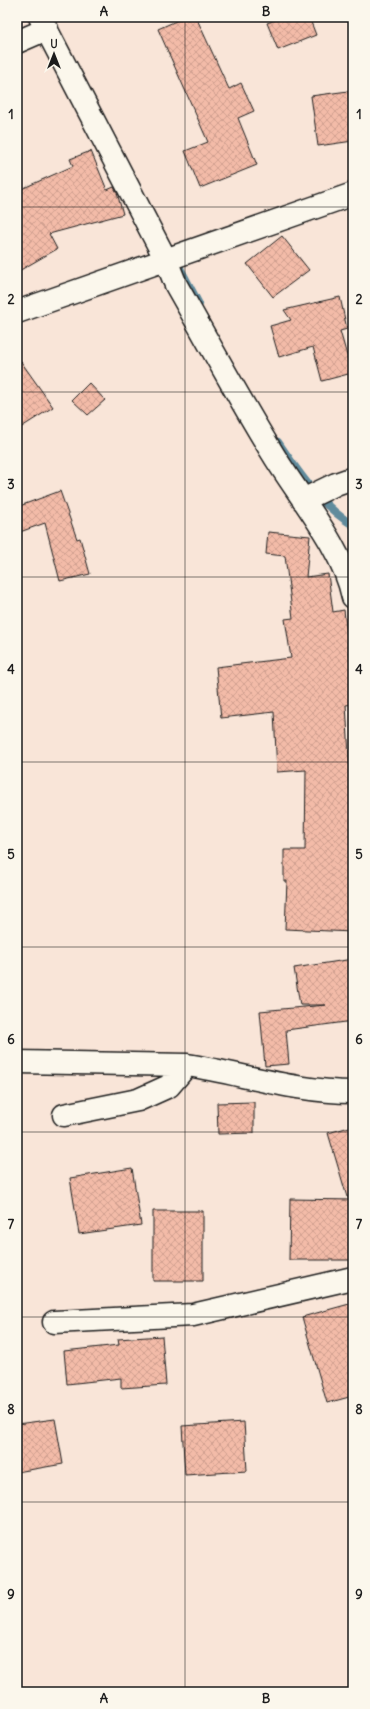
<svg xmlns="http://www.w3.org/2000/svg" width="370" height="1709" viewBox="0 0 370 1709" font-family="Delius,sans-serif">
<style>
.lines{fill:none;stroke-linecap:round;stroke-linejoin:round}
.stream{stroke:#618b9c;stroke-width:8}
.building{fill:url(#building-cross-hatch);stroke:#1c1c1c}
.minor-casing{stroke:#1c1c1c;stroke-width:25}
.minor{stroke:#fbf7ec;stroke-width:22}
.grid{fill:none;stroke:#1c1c1c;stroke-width:1;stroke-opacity:0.55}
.neatline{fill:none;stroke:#1c1c1c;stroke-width:1.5}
.grid-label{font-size:13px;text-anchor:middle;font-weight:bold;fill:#1c1c1c}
</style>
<defs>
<pattern id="building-cross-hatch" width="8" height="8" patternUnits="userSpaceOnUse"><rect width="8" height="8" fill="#f3bba8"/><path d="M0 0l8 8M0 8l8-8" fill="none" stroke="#d0a090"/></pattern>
</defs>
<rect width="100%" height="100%" fill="#f9e5d8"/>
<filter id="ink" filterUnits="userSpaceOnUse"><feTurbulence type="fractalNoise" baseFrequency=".025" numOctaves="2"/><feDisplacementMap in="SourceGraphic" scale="8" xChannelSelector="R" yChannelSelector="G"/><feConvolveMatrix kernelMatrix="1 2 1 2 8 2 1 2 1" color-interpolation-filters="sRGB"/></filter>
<g filter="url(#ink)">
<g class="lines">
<!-- stream -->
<path class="stream" d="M178,264L199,304
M278,442C298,472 321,506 353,525"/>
</g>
<!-- building -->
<path class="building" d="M185,17H196L229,89L241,83L254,111L238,118L257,165L200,188L185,151L208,142L158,29Z
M283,17H309L316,35L278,50L267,23Z
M348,91L353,125V141L318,146L311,96Z
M91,151L107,190L114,187L117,193L123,214L49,234L57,249L17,272V191L73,166L70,159Z
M282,236L309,270L273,297L247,264Z
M340,297L347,329L340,331L352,373L322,381L313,347L279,357L270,326L291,320L284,310Z
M17,356L53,407L17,430Z
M89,383L105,400L88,415L72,400Z
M60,491L77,539L80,538L90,574L60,581L45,523L17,533V507Z
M268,532L310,536L306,577L328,574L333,612L344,610L353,683V704L346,705L351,787H353V932L285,929L287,881H284V850H305L306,770L277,772L274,712L221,718L216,667L291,658L285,619L293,618L285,556L266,554Z
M353,959V1004L351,1005L353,1021L286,1030L289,1064L265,1066L260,1011L326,1005H300L294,968Z
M254,1102V1133L218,1134L217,1103Z
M353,1126V1196L347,1197L328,1133Z
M132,1168L141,1225L79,1234L70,1178Z
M290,1199L353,1200V1260H289Z
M153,1211H203V1281H153Z
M353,1303V1396L327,1403L302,1317Z
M162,1336L166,1385L121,1388V1378L67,1384L64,1351L119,1345L118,1339Z
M55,1419L63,1464L17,1472V1424Z
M244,1422L247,1471L185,1475L182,1426Z"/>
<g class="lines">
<defs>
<path id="minor" d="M40,17L166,260L176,285C208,341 239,399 273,454C299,497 343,548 353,597
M17,42L47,29
M17,312L353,194
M303,500L336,484L353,478
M17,1062L187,1065
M64,1115L138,1100L169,1086L187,1065C243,1074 297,1092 353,1092
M54,1322L193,1315L353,1278"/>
</defs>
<!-- minor casing -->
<use href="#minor" class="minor-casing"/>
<!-- minor -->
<use href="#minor" class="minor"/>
</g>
</g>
<!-- grid -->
<path class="grid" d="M185,17V1692M17,207H353M17,392H353M17,577H353M17,762H353M17,947H353M17,1132H353M17,1317H353M17,1502H353"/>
<!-- margin -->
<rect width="370" height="1709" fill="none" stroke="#fbf7ec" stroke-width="44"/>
<!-- north arrow -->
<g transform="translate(54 54)" stroke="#fbf7ec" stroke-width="3" paint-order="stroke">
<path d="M0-3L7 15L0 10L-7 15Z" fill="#1c1c1c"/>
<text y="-6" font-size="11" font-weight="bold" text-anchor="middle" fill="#1c1c1c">U</text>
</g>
<rect x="22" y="22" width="326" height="1665" class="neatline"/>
<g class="grid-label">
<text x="104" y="16">A</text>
<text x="266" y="16">B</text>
<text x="11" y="119">1</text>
<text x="359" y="119">1</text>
<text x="11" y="304">2</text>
<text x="359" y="304">2</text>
<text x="11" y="489">3</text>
<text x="359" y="489">3</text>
<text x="11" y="674">4</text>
<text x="359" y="674">4</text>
<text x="11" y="859">5</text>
<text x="359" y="859">5</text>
<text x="11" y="1044">6</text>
<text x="359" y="1044">6</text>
<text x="11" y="1229">7</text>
<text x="359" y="1229">7</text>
<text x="11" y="1414">8</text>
<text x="359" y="1414">8</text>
<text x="11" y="1599">9</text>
<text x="359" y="1599">9</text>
<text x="104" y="1703">A</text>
<text x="266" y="1703">B</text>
</g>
</svg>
